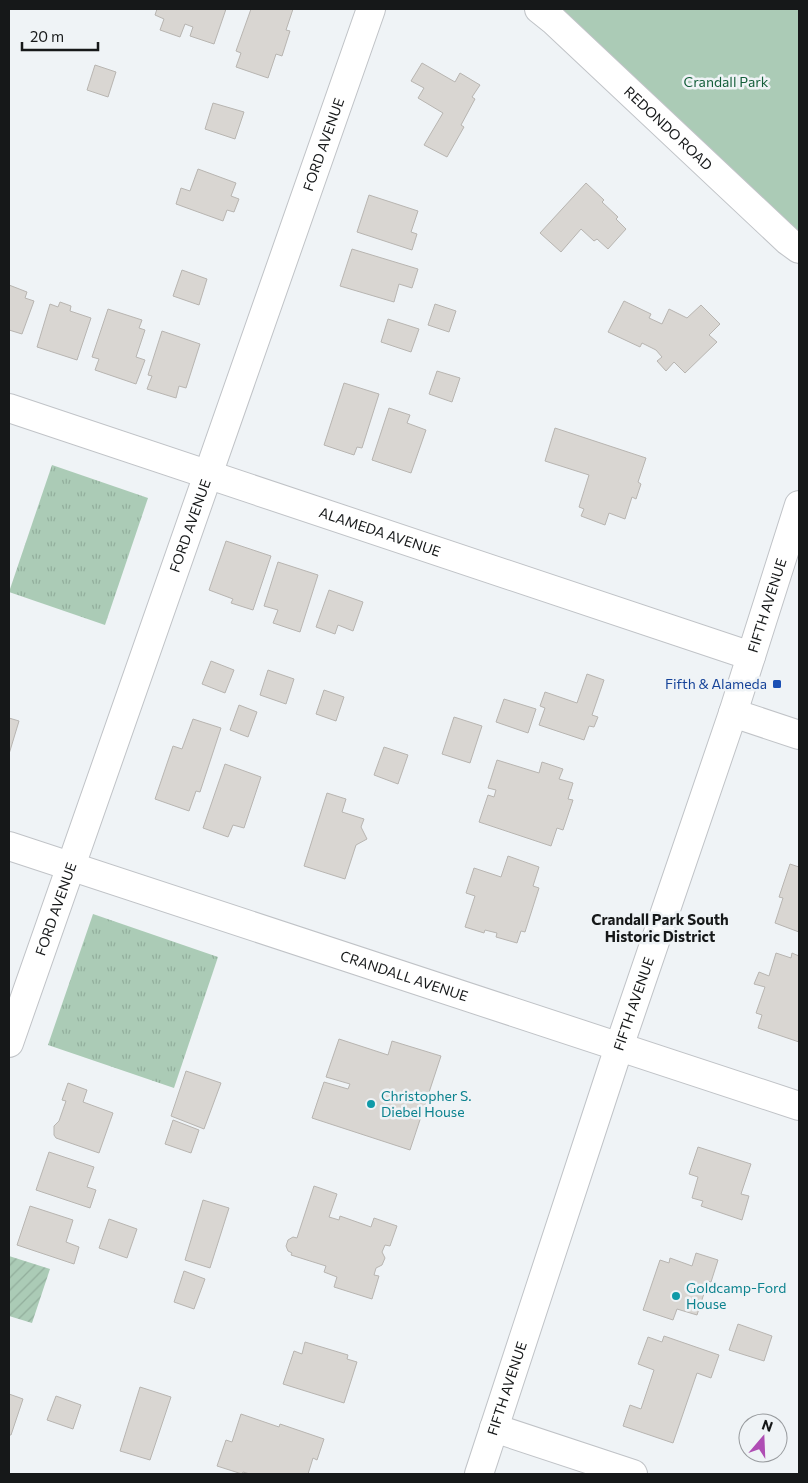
<svg xmlns="http://www.w3.org/2000/svg" width="808" height="1483" font-family="Commissioner,sans-serif">
<style>
.grass{fill:url(#grass-tufts)}
.park{fill:#abcbb6}
.garden{fill:url(#garden-furrows)}
.building{fill:#d9d6d2;stroke:#b8b5b1}
.lines{fill:none;stroke-linecap:round;stroke-linejoin:round}
.minor-casing{stroke:#c0c3c7;stroke-width:30}
.minor{stroke:#fff;stroke-width:28}
.transit-dot{fill:#1a4fb4;stroke:#eff3f6;stroke-width:2}
.culture-dot{fill:#0f9aa8;stroke:#eff3f6;stroke-width:2}
.labels{text-anchor:middle;stroke-width:5;stroke-linejoin:round;paint-order:stroke}
.park-label{font-size:14px;fill:#155f3b;stroke:#eff3f6}
.street-label{font-size:14px;fill:#161819;stroke:#eff3f6}
.transit-label{font-size:14px;fill:#164399;stroke:#eff3f6;text-anchor:end}
.culture-label{font-size:14px;fill:#0d838f;stroke:#eff3f6;text-anchor:start}
.neighbourhood-label{font-size:15px;font-weight:bold;fill:#161819;stroke:#eff3f6}
</style>
<defs>
<pattern id="grass-tufts" width="24" height="20" patternUnits="userSpaceOnUse" patternTransform="scale(1.25)"><rect width="24" height="20" fill="#abcbb6"/><path d="M3 7l-1-3M5 7V3M7 7l1-3M15 17l-1-3M17 17v-4M19 17l1-3" fill="none" stroke="#92ae9c"/></pattern>
<pattern id="garden-furrows" width="10" height="10" patternUnits="userSpaceOnUse" patternTransform="scale(1.25)"><rect width="10" height="10" fill="#abcbb6"/><path d="M-1 1l2-2M0 10L10 0M9 11l2-2" fill="none" stroke="#92ae9c"/></pattern>
</defs>
<rect width="100%" height="100%" fill="#eff3f6"/>
<g class="grass">
<polygon points="52,465 148,498 105,625 9,592"/>
<polygon points="93,914 218,957 174,1088 48,1045"/>
</g>
<polygon class="park" points="539,9 799,9 799,249"/>
<polygon class="garden" points="9,1256 50,1269 32,1323 9,1316"/>
<g class="building">
<polygon points="157,9 226,9 214,44 190,36 193,27 185,24 180,37 160,30 164,19 155,15"/>
<polygon points="251,9 293,9 286,30 290,31 282,56 276,54 268,78 236,67 241,53 236,51"/>
<polygon points="422,63 455,82 460,73 480,85 472,97 475,99 461,125 464,127 447,157 424,145 443,113 418,98 424,88 411,81"/>
<polygon points="95,65 116,72 108,97 87,90"/>
<polygon points="213,103 244,112 235,139 205,129"/>
<polygon points="198,169 236,183 231,196 239,199 234,212 227,210 223,221 176,204 181,188 190,191"/>
<polygon points="586,183 604,200 602,202 618,217 616,219 626,229 608,249 597,239 594,241 581,229 561,252 540,233"/>
<polygon points="369,195 418,211 411,232 417,234 412,250 357,232"/>
<polygon points="352,249 418,269 412,288 399,284 394,302 340,286"/>
<polygon points="182,270 207,279 199,305 173,296"/>
<polygon points="9,285 27,292 25,298 34,301 22,334 9,330"/>
<polygon points="624,301 651,314 649,318 662,324 669,309 687,318 701,305 720,324 709,335 717,342 685,373 674,362 666,371 657,361 662,357 656,350 642,343 640,347 608,332"/>
<polygon points="60,302 71,306 70,311 91,318 77,360 37,347 50,304 58,307"/>
<polygon points="435,304 456,311 449,332 428,325"/>
<polygon points="108,309 142,320 139,328 145,330 136,357 145,360 136,384 95,370 99,359 92,357"/>
<polygon points="388,319 419,329 411,352 381,342"/>
<polygon points="162,331 200,344 186,388 179,386 176,398 147,389 152,376 148,375"/>
<polygon points="437,371 460,378 452,402 429,394"/>
<polygon points="344,383 379,394 362,448 357,447 354,455 324,445"/>
<polygon points="389,408 410,415 407,423 426,430 411,473 372,460"/>
<polygon points="555,428 646,458 638,482 641,484 636,499 632,497 625,519 609,513 605,525 581,516 584,509 579,507 589,475 545,461"/>
<polygon points="226,541 271,556 253,610 231,603 233,599 209,590"/>
<polygon points="278,562 318,575 300,632 273,623 278,610 264,606"/>
<polygon points="329,590 363,602 353,631 338,625 335,634 316,627"/>
<polygon points="211,661 234,670 225,693 202,684"/>
<polygon points="268,670 294,679 286,704 260,695"/>
<polygon points="587,674 604,680 592,715 598,717 594,727 589,726 584,740 539,725 545,708 540,706 545,692 577,703"/>
<polygon points="324,690 344,697 336,721 316,714"/>
<polygon points="504,699 536,709 528,733 496,722"/>
<polygon points="239,705 257,712 248,737 230,730"/>
<polygon points="454,717 482,726 470,763 442,754"/>
<polygon points="9,718 19,721 9,754"/>
<polygon points="193,719 221,728 200,792 196,791 189,811 155,799 173,746 182,749"/>
<polygon points="384,747 408,755 398,784 374,775"/>
<polygon points="497,760 539,773 542,762 563,769 559,779 573,783 568,799 573,800 563,830 557,828 551,846 479,822 488,795 494,797 496,790 488,788"/>
<polygon points="225,764 261,777 244,828 233,825 228,837 203,828"/>
<polygon points="327,793 346,799 342,812 364,819 361,827 367,839 356,845 345,879 304,866"/>
<polygon points="508,856 539,867 533,886 539,888 525,932 521,931 517,943 496,937 497,933 485,930 484,933 465,927 475,896 466,893 474,868 501,877"/>
<polygon points="790,864 799,867 799,932 775,923 783,898 779,897"/>
<polygon points="776,953 791,958 792,953 799,956 799,1042 758,1028 762,1015 756,1013 765,987 754,984 759,972 769,976"/>
<polygon points="339,1039 388,1055 392,1041 441,1056 410,1150 312,1118 324,1082 348,1089 350,1084 326,1077"/>
<polygon points="186,1071 221,1083 204,1129 171,1116"/>
<polygon points="68,1083 87,1090 83,1102 113,1113 99,1153 56,1138 54,1135 54,1126 59,1121 66,1101 62,1100"/>
<polygon points="173,1120 199,1130 191,1153 165,1144"/>
<polygon points="698,1147 751,1164 741,1194 749,1196 742,1220 701,1206 703,1201 692,1198 698,1177 689,1174"/>
<polygon points="49,1152 94,1167 87,1187 96,1190 90,1208 36,1190"/>
<polygon points="314,1186 337,1194 329,1217 339,1220 340,1216 371,1227 374,1218 397,1226 390,1246 385,1245 382,1252 385,1258 382,1265 376,1268 374,1275 379,1276 372,1299 334,1287 337,1277 324,1272 326,1266 291,1255 292,1253 288,1251 286,1246 288,1240 293,1237 297,1238"/>
<polygon points="203,1200 229,1208 210,1268 185,1260"/>
<polygon points="30,1206 73,1220 66,1242 79,1247 74,1264 17,1245"/>
<polygon points="109,1219 137,1229 127,1258 99,1248"/>
<polygon points="696,1253 718,1260 711,1282 708,1281 697,1315 677,1309 673,1320 643,1310 660,1260 669,1263 670,1258 692,1266"/>
<polygon points="184,1271 205,1279 194,1309 174,1302"/>
<polygon points="738,1324 772,1336 764,1361 729,1350"/>
<polygon points="664,1336 719,1355 711,1378 697,1373 673,1443 623,1426 630,1405 641,1409 654,1370 638,1364 648,1337 662,1342"/>
<polygon points="305,1342 348,1355 347,1359 357,1362 344,1403 283,1384 294,1351 302,1354"/>
<polygon points="140,1387 171,1397 150,1460 120,1451"/>
<polygon points="9,1394 23,1399 11,1435 9,1435"/>
<polygon points="56,1396 81,1405 73,1429 47,1420"/>
<polygon points="241,1414 279,1427 280,1424 324,1439 317,1460 313,1458 308,1474 250,1474 243,1472 242,1474 217,1466 226,1440 232,1442"/>
</g>
<g class="lines">
<g class="minor-casing">
<g id="minor">
<path id="s1" d="M539 9 554 21 788 241 799 249"/>
<path id="s2" d="M9 408 751 656"/>
<polyline points="733,713 799,735"/>
<path id="s3" d="M9 846 799 1106"/>
<path id="s4" d="M9 1043 371 9"/>
<polyline points="494,1428 633,1474"/>
<path id="s5" d="M479 1474 619 1047 733 713 799 505"/>
</g>
</g>
<use href="#minor" class="minor"/>
</g>
<rect class="transit-dot" x="772" y="679" width="10" height="10" rx="2.5"/>
<g class="culture-dot">
<circle cx="371" cy="1104" r="5"/>
<circle cx="676" cy="1296" r="5"/>
</g>
<g class="labels">
<g class="park-label">
<text x="726" y="87">Crandall Park</text>
</g>
<g class="street-label">
<text dy="5" stroke="none"><textPath href="#s1" startOffset="176">REDONDO ROAD</textPath></text>
<text dy="5" stroke="none"><textPath href="#s4" startOffset="952">FORD AVENUE</textPath></text>
<text dy="5" stroke="none"><textPath href="#s4" startOffset="548">FORD AVENUE</textPath></text>
<text dy="5" stroke="none"><textPath href="#s2" startOffset="391">ALAMEDA AVENUE</textPath></text>
<text dy="5" stroke="none"><textPath href="#s5" startOffset="915">FIFTH AVENUE</textPath></text>
<text dy="5" stroke="none"><textPath href="#s4" startOffset="142">FORD AVENUE</textPath></text>
<text dy="5" stroke="none"><textPath href="#s3" startOffset="416">CRANDALL AVENUE</textPath></text>
<text dy="5" stroke="none"><textPath href="#s5" startOffset="495">FIFTH AVENUE</textPath></text>
<text dy="5" stroke="none"><textPath href="#s5" startOffset="90">FIFTH AVENUE</textPath></text>
</g>
<g class="transit-label">
<text x="767" y="689">Fifth &amp; Alameda</text>
</g>
<g class="culture-label">
<text x="381" y="1101">Christopher S.<tspan x="381" dy="16">Diebel House</tspan></text>
<text x="686" y="1293">Goldcamp-Ford<tspan x="686" dy="16">House</tspan></text>
</g>
<g class="neighbourhood-label">
<text x="660" y="925">Crandall Park South<tspan x="660" dy="17">Historic District</tspan></text>
</g>
</g>
<rect width="808" height="1483" fill="none" stroke="#161819" stroke-width="20"/>
<g transform="translate(763 1438) rotate(19)"><circle r="24" fill="#eff3f6" stroke="#989b9e"/>
<path d="M0-4L9 19L0 12L-9 19Z" fill="#af4db4"/>
<text y="-8" font-size="14" font-weight="bold" text-anchor="middle" fill="#161819">N</text>
</g>
<path d="M22 42v8h76v-8" fill="none" stroke="#161819" stroke-width="2.5"/>
<text x="30" y="42" font-size="15" fill="#161819" stroke="#eff3f6" stroke-width="4" paint-order="stroke">20 m</text>
</svg>
